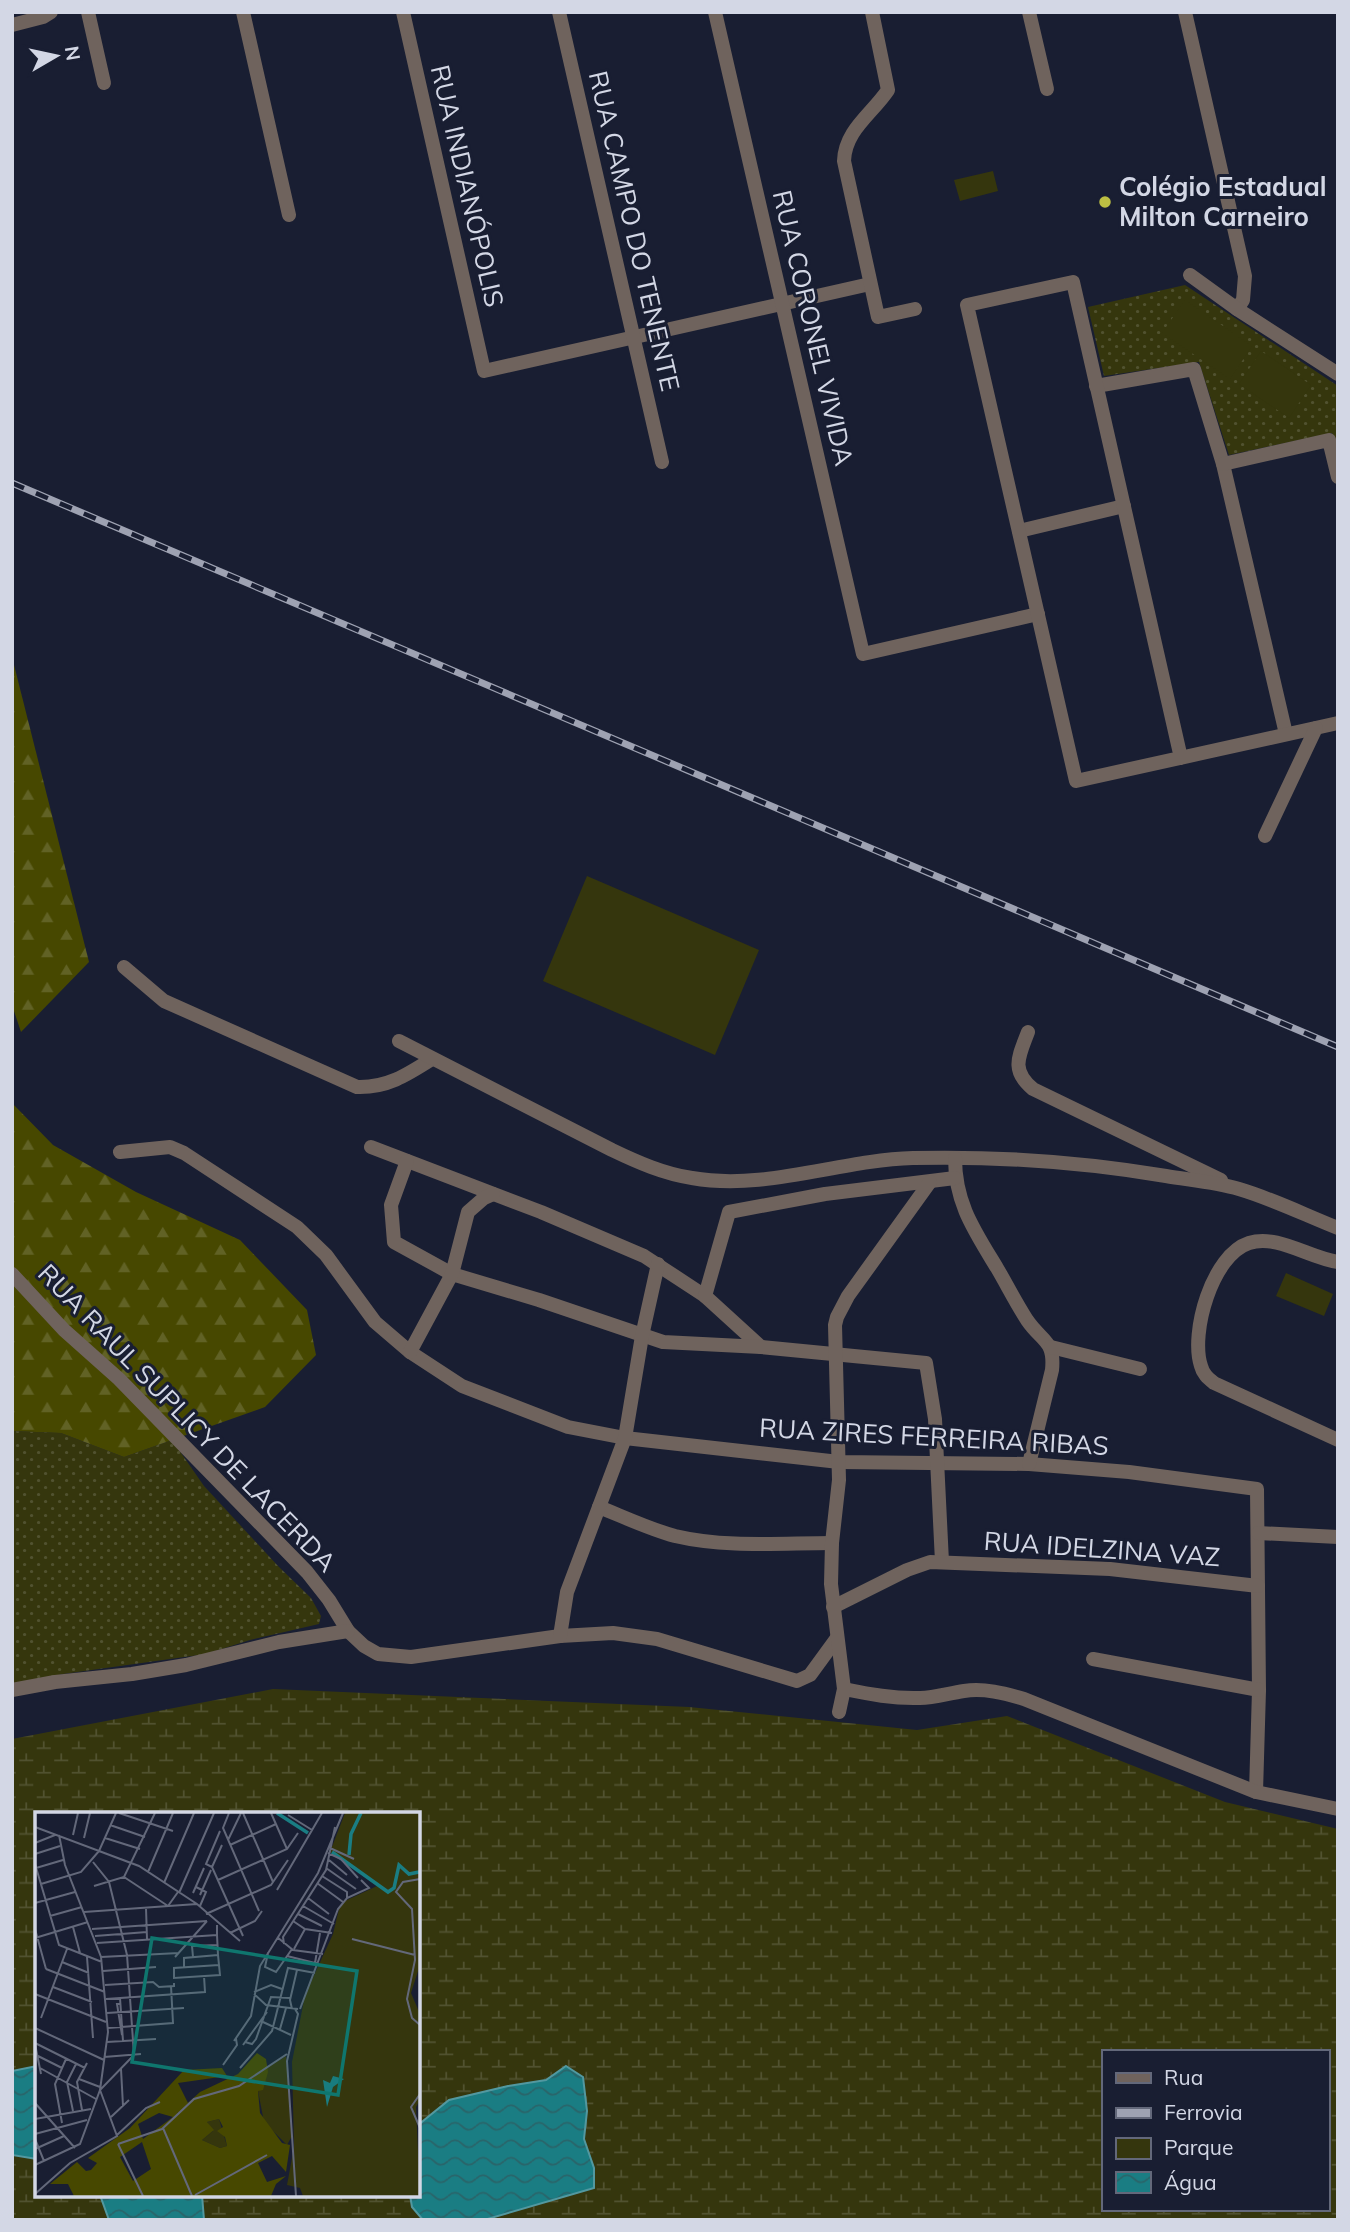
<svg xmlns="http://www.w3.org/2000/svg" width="1350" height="2232" font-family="Mulish,sans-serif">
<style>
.green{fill:url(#green-dots)}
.forest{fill:url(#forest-firs)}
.wetland{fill:url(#wetland-marsh);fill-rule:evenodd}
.pitch{fill:#35360d}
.water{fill:url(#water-waves);stroke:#5298a0;stroke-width:2}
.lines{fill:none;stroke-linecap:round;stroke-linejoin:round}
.street{stroke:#6f635d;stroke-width:14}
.rail-casing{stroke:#9ea2b2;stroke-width:7}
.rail{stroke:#191e32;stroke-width:4.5;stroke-dasharray:13;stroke-linecap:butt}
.poi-dot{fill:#bdbf43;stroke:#191e32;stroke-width:2.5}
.labels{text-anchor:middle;stroke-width:6;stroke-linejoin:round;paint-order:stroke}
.street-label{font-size:26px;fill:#d3d7e5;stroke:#191e32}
.poi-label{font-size:26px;font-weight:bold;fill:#d3d7e5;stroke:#191e32;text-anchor:start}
.inset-river{fill:none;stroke:#1a7d83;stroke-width:3.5}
.inset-road{fill:none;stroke:#63687a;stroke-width:2}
.view{fill:#0f766e;fill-opacity:0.15;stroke:#0f766e;stroke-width:3.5}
.inset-edge{fill:none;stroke:#d3d7e5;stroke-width:3.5}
</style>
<defs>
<pattern id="green-dots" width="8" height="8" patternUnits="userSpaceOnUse" patternTransform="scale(1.75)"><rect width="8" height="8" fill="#35360d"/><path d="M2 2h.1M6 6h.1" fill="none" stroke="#515230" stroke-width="1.8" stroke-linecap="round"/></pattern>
<pattern id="forest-firs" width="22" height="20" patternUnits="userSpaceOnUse" patternTransform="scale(1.75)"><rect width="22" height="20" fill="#474800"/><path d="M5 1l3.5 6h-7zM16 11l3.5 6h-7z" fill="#616225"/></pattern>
<pattern id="wetland-marsh" width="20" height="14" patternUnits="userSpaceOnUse" patternTransform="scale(1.75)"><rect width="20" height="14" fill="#35360d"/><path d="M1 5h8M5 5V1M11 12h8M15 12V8" fill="none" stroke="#515230"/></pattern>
<pattern id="water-waves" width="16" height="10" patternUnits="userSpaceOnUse" patternTransform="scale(1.75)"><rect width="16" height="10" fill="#1a7d83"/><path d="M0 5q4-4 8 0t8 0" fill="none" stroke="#29656a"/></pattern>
</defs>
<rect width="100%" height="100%" fill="#191e32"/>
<g class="green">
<polygon points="1185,285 1338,386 1338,454 1332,433 1229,455 1199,362 1104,376 1088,307"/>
<polygon points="12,1431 61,1433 124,1457 172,1440 204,1486 278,1566 311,1598 321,1616 319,1624 250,1640 206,1654 63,1674 12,1685"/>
</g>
<g class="forest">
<polygon points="12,657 89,962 21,1032 12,1005"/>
<polygon points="12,1103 53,1145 136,1192 240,1240 307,1310 316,1355 265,1407 124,1457 61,1433 12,1431"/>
</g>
<path class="wetland" d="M273 1689 689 1707 917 1730 1007 1716 1225 1802 1338 1829V2220H12V1739ZM37 1814H418V2195H37ZM1103 2052H1327V2209H1103Z"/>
<g class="pitch">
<polygon points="993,171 998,191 960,201 954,180"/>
<polygon points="1185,300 1252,346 1230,379 1162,333"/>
<polygon points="1261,351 1311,385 1289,418 1239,384"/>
<polygon points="587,876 759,950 715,1055 543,981"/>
<polygon points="1286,1273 1333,1294 1324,1316 1276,1296"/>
</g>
<g class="water">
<polygon points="37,2066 37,2159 12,2155 12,2071"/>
<polygon points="566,2066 583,2077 587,2111 584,2139 594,2168 594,2188 484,2220 423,2220 412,2207 410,2195 418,2195 418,2125 449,2100 508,2086 546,2080"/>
<polygon points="100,2195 202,2195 204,2220 109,2220"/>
</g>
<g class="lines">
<g class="street">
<polyline points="88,12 104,83"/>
<polyline points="243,12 289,215"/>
<polyline points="403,12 484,371 870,284"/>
<polyline points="559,12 662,462"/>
<polyline points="715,12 863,654 1038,614"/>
<path d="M872 12 888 90C872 114 845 130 844 161L878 317 915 309"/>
<polyline points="1029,12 1047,89"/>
<polyline points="1185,12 1245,276 1243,300 1237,309"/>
<polyline points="12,25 43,17 51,12"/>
<polyline points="1190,275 1237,309 1338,374"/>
<polyline points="1096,386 1194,369 1223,464 1286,734"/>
<polyline points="1223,464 1329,440 1338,477"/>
<polyline points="1019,531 1124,506"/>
<path d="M1181 758 1073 282 967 305 1076 781C1163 762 1251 742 1338 723"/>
<polyline points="1265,836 1316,728"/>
<path d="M124 967 164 1001 357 1087C387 1088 407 1075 432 1059"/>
<path d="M1028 1032C1019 1056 1010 1070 1033 1089L1221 1180"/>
<path d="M399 1041 612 1150C637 1162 664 1174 692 1178 766 1191 839 1160 913 1158 998 1156 1082 1162 1166 1176 1190 1180 1216 1182 1239 1189 1273 1199 1305 1215 1338 1228"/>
<polyline points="371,1147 541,1212 644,1256 705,1296 761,1347"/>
<polyline points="120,1152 170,1147 184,1153 297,1227 326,1255 375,1322 410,1352 462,1386 568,1427 625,1438 839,1462 1029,1464 1129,1472 1257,1489 1259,1690 1256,1792"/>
<path d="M955 1158C955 1203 974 1230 997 1268 1007 1285 1016 1303 1027 1320 1042 1342 1055 1340 1052 1370L1029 1464"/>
<polyline points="407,1161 391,1205 394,1242 452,1274 539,1300 663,1342 761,1347 926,1363 935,1419 942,1562"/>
<path d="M1338 1262C1309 1258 1278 1234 1249 1243 1212 1255 1190 1333 1201 1366 1203 1374 1208 1378 1214 1383L1338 1440"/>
<polyline points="12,1274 64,1330 119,1379 307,1572 329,1600 348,1631 364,1646 378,1654 411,1657 560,1636 613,1633 657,1639 797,1681 810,1675 837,1638"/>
<polyline points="705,1296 729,1212 825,1194 955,1178"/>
<polyline points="1051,1347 1140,1369"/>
<polyline points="410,1352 452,1274 468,1212 484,1198 493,1194"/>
<path d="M599 1507C624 1517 649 1529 675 1536 726 1548 780 1543 832 1543"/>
<polyline points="1258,1533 1338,1537"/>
<polyline points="833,1607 907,1570 930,1562 1110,1569 1258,1586"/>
<polyline points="560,1636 567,1592 625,1438 642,1336 658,1264"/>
<polyline points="1093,1659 1259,1690"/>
<path d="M844 1689C869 1694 894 1699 920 1698 935 1698 949 1693 964 1691 984 1688 1004 1693 1024 1699L1256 1792 1338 1809"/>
<polyline points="12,1690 55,1682 132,1674 186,1665 279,1642 348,1631"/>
<polyline points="839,1712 844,1689 831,1584 832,1543 839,1480 835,1325 837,1317 848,1296 930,1182"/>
</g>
<g class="rail-casing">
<polyline id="rail" points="12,483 1338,1047"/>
</g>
<use href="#rail" class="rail"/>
</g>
<circle class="poi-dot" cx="1105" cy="202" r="7"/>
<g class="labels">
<g class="street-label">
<text transform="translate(467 186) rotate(77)" y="9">RUA INDIANÓPOLIS</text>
<text transform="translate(634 231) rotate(77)" y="9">RUA CAMPO DO TENENTE</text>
<text transform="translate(813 328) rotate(77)" y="9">RUA CORONEL VIVIDA</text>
<text transform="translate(187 1418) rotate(46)" y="9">RUA RAUL SUPLICY DE LACERDA</text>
<text transform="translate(934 1437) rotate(3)" y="9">RUA ZIRES FERREIRA RIBAS</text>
<text transform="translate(1102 1549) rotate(4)" y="9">RUA IDELZINA VAZ</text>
</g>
<g class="poi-label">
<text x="1119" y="196">Colégio Estadual<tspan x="1119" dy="30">Milton Carneiro</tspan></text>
</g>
</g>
<g transform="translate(35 1812)">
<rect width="385" height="385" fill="#191e32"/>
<path d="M251 244 257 324 252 333 229 310 223 279 232 256ZM184 307 192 334 185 336 167 328 178 319 172 310Z" fill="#35360d"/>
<path d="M222 241 231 247 233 260 228 278 223 279 225 301 247 331 255 333 251 360 237 344 223 351 232 370 251 364 241 372 236 384H39L33 372H15L42 350 51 359 56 358 62 351 53 346 95 316 149 258 187 256 192 264 143 271 153 291 142 301 165 280 203 262ZM124 301 138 305 108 327 103 312ZM184 307 188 315 182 319 190 325 192 334 185 336 167 328 179 318 172 310ZM107 330 116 357 98 369 85 345Z" fill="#474800" fill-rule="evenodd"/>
<path d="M310 1H385V153L376 181 385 202V288L381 295 385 384H268L265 376 252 373 259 335 257 250 270 183 298 122 304 97 310 89 342 74 295 40Z" fill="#35360d"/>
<path d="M298 264 309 267 298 275 292 295 288 268 295 271Z" fill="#1a7d83"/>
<path class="inset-river" d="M242 1 273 21M297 40 353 80 359 76 364 53 374 62 384 60M314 43 316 22 326 1"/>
<path class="inset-road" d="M84 1 138 19M194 1 188 16 224 99M208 1 238 70M236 1 252 37M253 3 277 18M75 13 110 25M0 15 64 39 81 1M185 19 171 52 177 55 208 124M38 23 43 1M49 26 55 1M70 26 105 37M193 28 206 1M0 31 20 23M195 33 241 12M295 36 319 47M293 41 306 47 323 66M0 42 25 34M294 48 312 63M58 50 74 70 92 143 99 243M0 52 24 133 67 150M177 55 187 33M1 56 28 48M291 56 321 77M113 60 138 1M287 64 312 80V86M89 65 133 94 143 80M385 67 368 70 361 80 377 97 380 148 372 187 377 206 385 213M183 68 252 37 263 21M129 71 159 1M282 71 308 90M6 72 46 60 64 39 104 54 162 92 205 129M59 74 89 65 120 1M161 75 171 80 165 94M242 78 287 1M144 81 179 1M158 81 169 56M165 83 176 58M273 86 294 102M0 91 40 80M268 94 299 112M111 96 112 127M49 100 162 92M171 102 236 73 253 48M263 102 287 114M15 104 47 95M258 109 270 117 297 121M182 113V123L183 143 185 163 139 166V156L184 153M38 115 45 141M0 117 11 157M57 117 172 109M195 121 220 109 227 99M60 124 112 120M242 125 258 138 288 142M0 126 53 110M317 127 380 143M62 131 182 123M249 132 248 125 291 58 300 15M259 137 270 117M233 141 230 155 241 160 257 137M252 144 284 152M52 145 58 226M66 145 144 141M140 145 172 109M158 145 157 134 183 133M27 150 54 161M280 151 285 121M149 155V146L183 143M11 157 70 180M68 159 121 155M70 173 118 170 124 175 139 174V171M18 175 57 190M219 180 236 173 247 177M0 182 71 210M219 182 231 193 263 197M85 186 88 229M71 187 170 180 169 164M85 192H82L87 223M257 197 255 188 262 158M260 197 263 202 252 249 261 384M265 197 303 97 312 86 334 76 326 68M72 201 149 196M6 206 32 137M228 210 256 223M0 216 69 248M73 216 138 211 136 174M245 217 251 196M199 229 216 204 225 154 283 61 308 1M72 230 121 227M210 230 217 232 221 227 236 185 255 186M0 231 50 256M0 232 6 262M208 233 232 200M3 244 27 256M69 245 106 242M188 253 202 233 201 227M5 256 61 287M205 256 237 219 253 156 280 161M86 257 88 294M44 267 65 275M385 282 376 295 385 316M0 291 40 336M47 298 42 270 52 251M38 299 32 270 41 252M76 305 94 288M0 307 56 297M27 311 20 272 31 247M128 316 157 384M0 322 52 308M82 323 111 296 125 290M0 327 9 349M83 332 127 317 159 287 204 274 252 242M83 332 108 384M0 337 29 324M0 353 45 332 65 278 99 243M0 382 35 351 82 324 65 278 73 220 66 145 30 53 24 23M160 383 232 343"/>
<path class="view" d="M117 126 322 159 303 283 97 250Z"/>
<rect width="385" height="385" class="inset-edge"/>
</g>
<rect width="1350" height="2232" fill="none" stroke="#d3d7e5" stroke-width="28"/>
<rect x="1102" y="2050" width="228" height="161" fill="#191e32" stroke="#63687a" stroke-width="2"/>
<rect x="1116" y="2073" width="35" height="10" fill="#6f635d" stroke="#63687a" stroke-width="2"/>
<text x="1164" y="2085" font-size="21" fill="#d3d7e5">Rua</text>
<rect x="1116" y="2108" width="35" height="10" fill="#9ea2b2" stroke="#63687a" stroke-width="2"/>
<text x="1164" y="2120" font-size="21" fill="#d3d7e5">Ferrovia</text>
<rect x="1116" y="2138" width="35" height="21" fill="#35360d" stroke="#63687a" stroke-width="2"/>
<text x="1164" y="2155" font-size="21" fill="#d3d7e5">Parque</text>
<rect x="1116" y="2172" width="35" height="21" fill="url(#water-waves)" stroke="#63687a" stroke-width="2"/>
<text x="1164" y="2190" font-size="21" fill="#d3d7e5">Água</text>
<g transform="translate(56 56) rotate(81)" stroke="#191e32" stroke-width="5" paint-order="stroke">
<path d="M0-5L12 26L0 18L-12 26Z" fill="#d3d7e5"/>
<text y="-10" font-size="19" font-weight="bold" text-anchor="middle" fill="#d3d7e5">N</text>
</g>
</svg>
